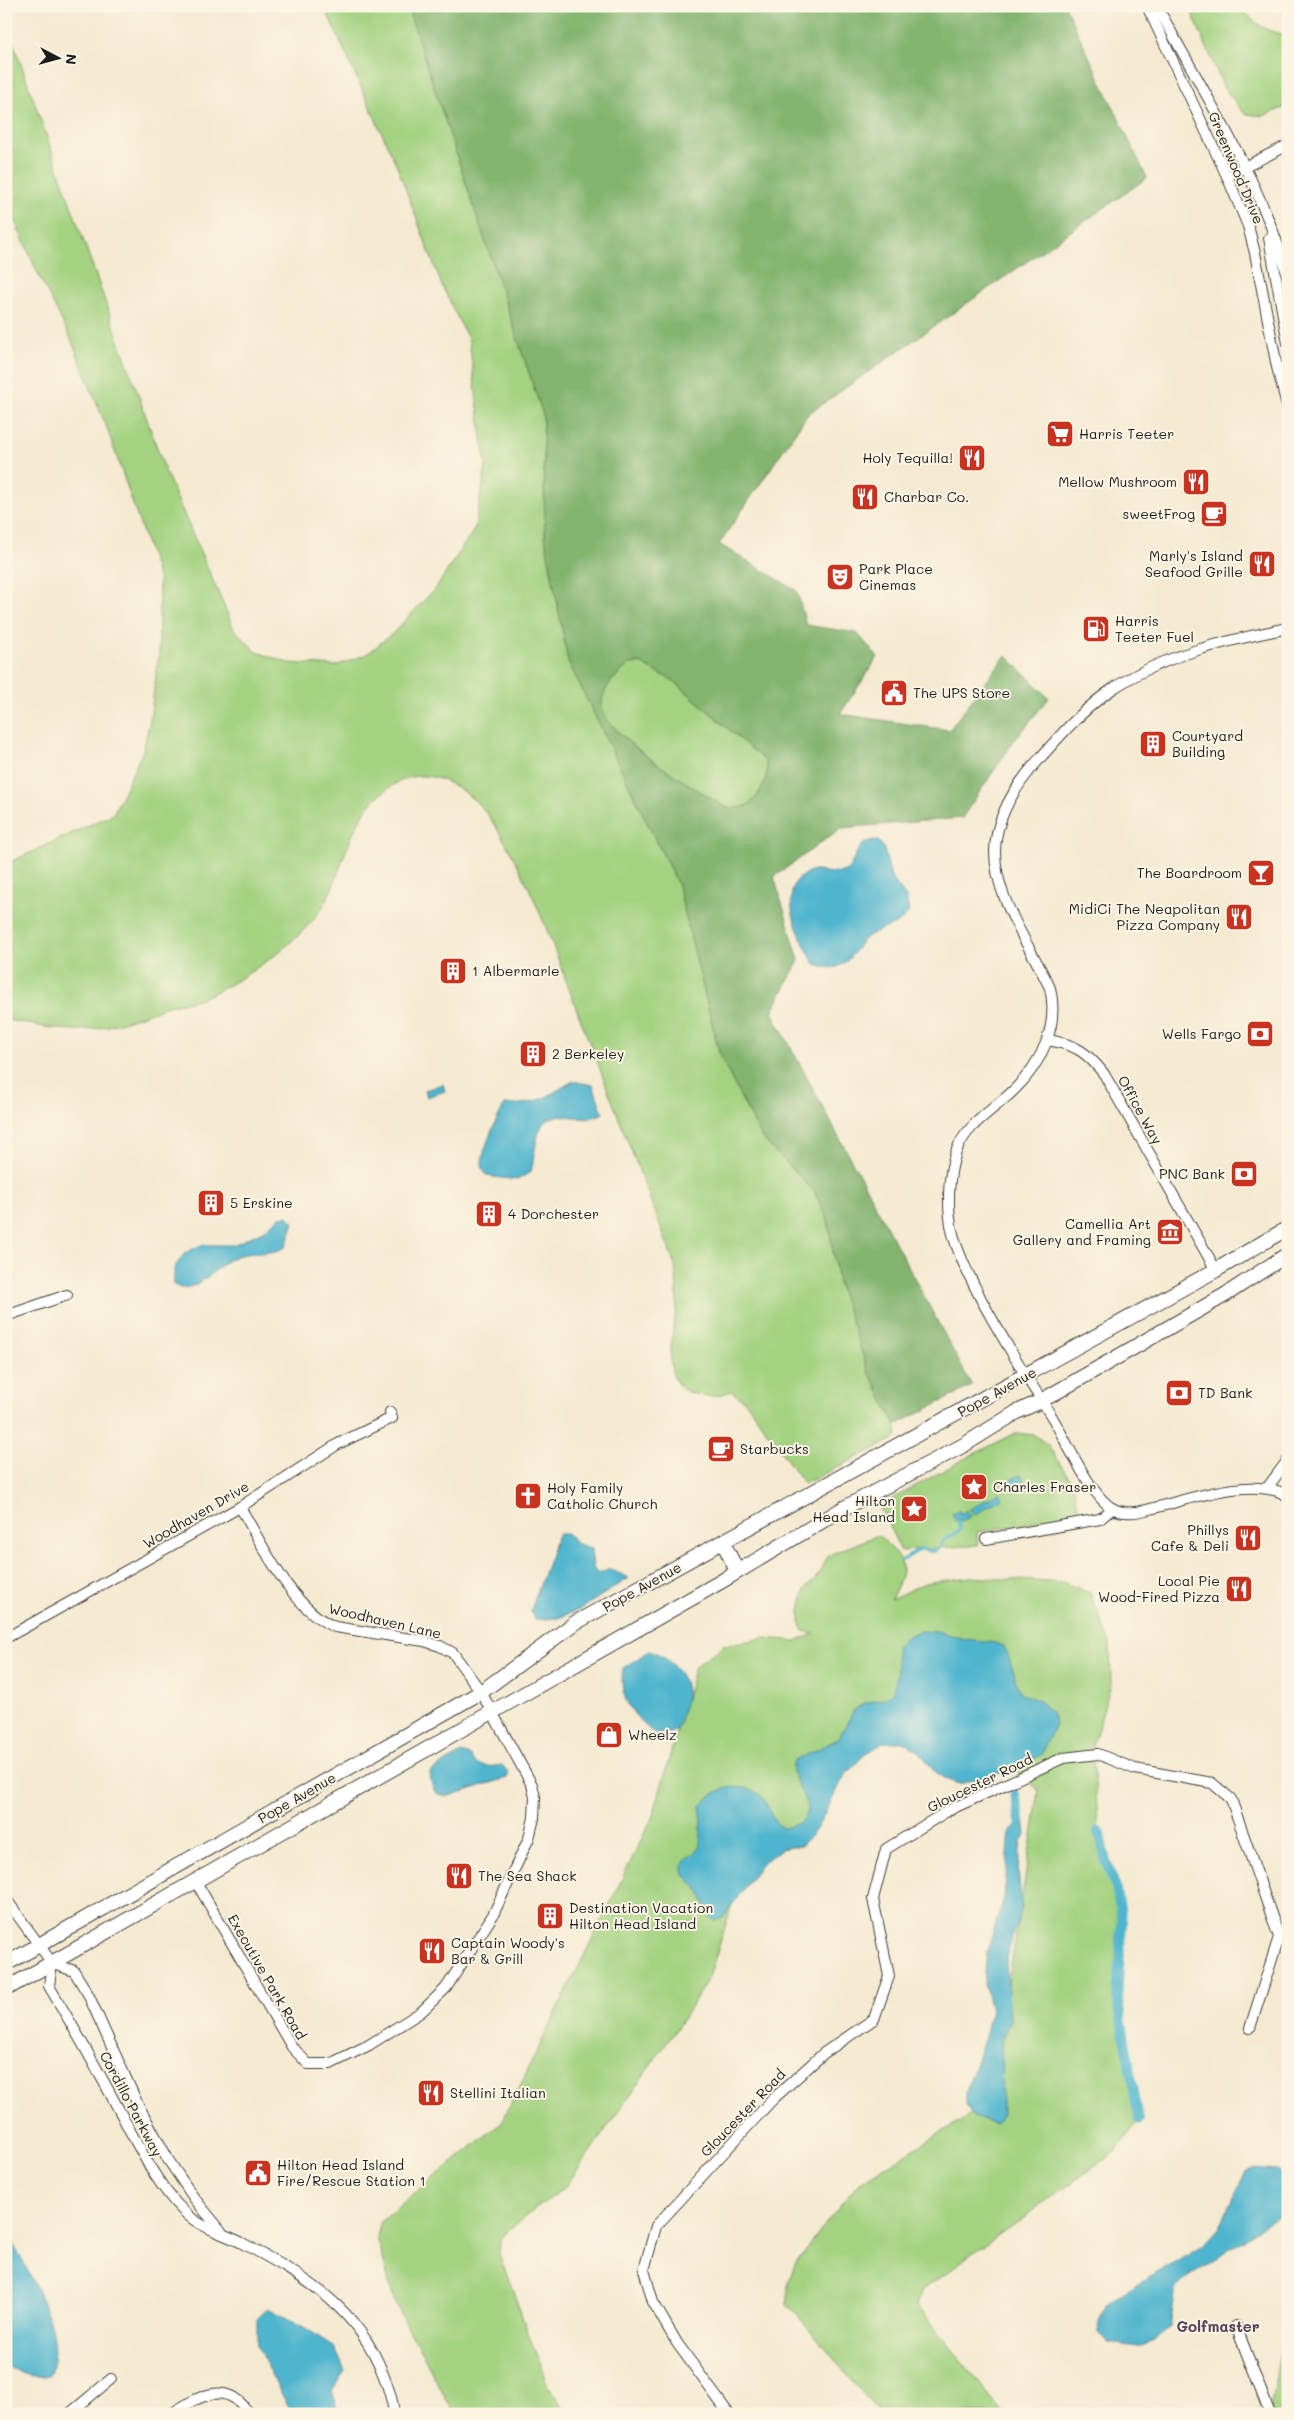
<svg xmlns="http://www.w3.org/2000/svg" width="1294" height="2420" font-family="Mali,sans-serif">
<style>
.green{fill:#a3d280;stroke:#60774e}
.forest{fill:#82b46e;stroke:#4f6845;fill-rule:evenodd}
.water{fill:#4fb5ce;stroke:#366875}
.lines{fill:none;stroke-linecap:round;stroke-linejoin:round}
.stream{stroke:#4fb5ce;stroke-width:3}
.canal{stroke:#4fb5ce;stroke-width:10}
.minor-casing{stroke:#3d3b37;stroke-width:12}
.major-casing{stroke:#3d3b37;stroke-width:16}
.minor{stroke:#fff;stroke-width:10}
.major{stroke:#fff;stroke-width:14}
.labels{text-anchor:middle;stroke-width:4;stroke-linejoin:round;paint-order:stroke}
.street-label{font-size:14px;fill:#1c1c1c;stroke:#fcf5e5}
.poi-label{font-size:14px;fill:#1c1c1c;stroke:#fcf5e5;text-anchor:start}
.neighbourhood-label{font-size:15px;font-weight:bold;fill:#58465a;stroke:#fcf5e5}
</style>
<rect width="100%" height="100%" fill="#fcf5e5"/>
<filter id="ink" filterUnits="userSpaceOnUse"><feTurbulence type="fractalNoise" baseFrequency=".02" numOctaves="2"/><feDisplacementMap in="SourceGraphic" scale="10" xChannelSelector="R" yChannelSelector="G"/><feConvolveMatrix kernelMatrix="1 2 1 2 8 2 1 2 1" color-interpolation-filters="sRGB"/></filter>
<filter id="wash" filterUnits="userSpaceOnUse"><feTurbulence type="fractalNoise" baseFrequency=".0096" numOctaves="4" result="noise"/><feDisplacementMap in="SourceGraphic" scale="20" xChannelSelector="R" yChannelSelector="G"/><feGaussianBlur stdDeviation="1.12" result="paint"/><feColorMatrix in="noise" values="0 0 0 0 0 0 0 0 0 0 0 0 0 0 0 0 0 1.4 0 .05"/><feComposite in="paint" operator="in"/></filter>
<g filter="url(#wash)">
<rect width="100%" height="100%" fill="#f5ead1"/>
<g class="green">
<path d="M324 6H407L543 415 545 537 568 661 678 885 720 1056 761 1137 814 1191 828 1220 838 1283 868 1370 896 1425 898 1437 804 1484 746 1402 731 1391C715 1397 711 1397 695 1394 655 1386 676 1327 677 1299 677 1288 676 1276 675 1265 643 1181 611 1097 578 1013 553 946 531 879 490 818 475 796 440 770 411 777 402 779 390 787 382 793 349 818 343 874 322 908 300 942 241 982 204 997 191 1002 175 1003 162 1008 134 1018 107 1030 77 1030 53 1030 30 1024 6 1020V864L113 814 143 751 150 720 159 652V580L107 428 71 339 40 278 6 201V22L166 473 234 629 257 652 289 663 336 666 367 654 393 633 436 588 475 528 486 467 469 341 442 286 397 166Z"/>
<path d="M1189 6H1239C1253 21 1266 34 1288 34V106L1263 116 1245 114 1224 88Z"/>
<path d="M640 663 674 681 765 761C771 774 761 795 749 804 743 809 733 808 725 807 699 790 600 735 602 703 602 687 618 674 630 664Z"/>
<polygon points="1016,1433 1034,1435 1048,1445 1073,1484 1079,1511 1083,1515 977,1532 978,1545 901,1551 879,1506 966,1458"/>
<path d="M878 1535C905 1561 909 1564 891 1599L925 1583 970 1577 1065 1583 1090 1593 1110 1644 1111 1684 1092 1748 1099 1831 1106 1862 1117 1891 1122 1922 1117 1996 1139 2120 1115 2152 923 2289 917 2305 1004 2414H880L788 2304V2283L795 2264 844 2200 862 2181 989 2103 1039 1791 1015 1769 876 1719 808 1831 751 1846 709 1977 683 2019 566 2186 509 2229 500 2241 499 2254 548 2386 567 2414H454L394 2301 377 2237 381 2221 502 2122 653 1816 695 1666 724 1645 765 1638 796 1641 814 1634 804 1631 800 1621V1609L805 1590 816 1578 829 1555Z"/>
<polygon points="1288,2347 1288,2414 1269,2414 1280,2352"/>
</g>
<path class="forest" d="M407 6H1065L1147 178 808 414 719 544 797 591 806 625 857 633 878 657 840 714 949 730 1006 655 1049 698 1014 741 962 818 841 828 774 877 799 960 772 1012 972 1386 896 1425 868 1370 838 1283 828 1220 814 1191 761 1137 720 1056 678 885 568 661 545 537 543 415ZM640 663 674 681 765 761C771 774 761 795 749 804 743 809 733 808 725 807 699 790 600 735 602 703 602 687 618 674 630 664Z"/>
<g class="water">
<path d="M874 840 880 842 884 849 891 877 906 897 909 911C899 929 879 926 864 939 855 948 850 963 837 967 829 969 821 966 814 963 803 943 783 907 795 883 798 878 805 874 810 871 820 870 834 875 842 872 858 868 850 844 874 840Z"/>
<path d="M573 1081 593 1085 603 1113C586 1125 560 1108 544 1123 536 1131 534 1160 531 1172L517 1180 487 1176C485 1173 482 1168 482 1165 481 1153 498 1114 505 1105 539 1104 544 1098 573 1081Z"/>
<polygon points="443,1084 445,1091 427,1097 425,1090"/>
<path d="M288 1216 294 1222 286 1247C269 1257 247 1249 230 1259 214 1269 194 1296 174 1285V1268L185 1253 201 1245H233L265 1230 280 1217Z"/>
<polygon points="1021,1475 1025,1482 1020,1485 1023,1490 1013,1492 1009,1480"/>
<polygon points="1000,1492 1003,1498 974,1515 970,1509"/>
<polygon points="959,1510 961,1514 967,1510 971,1516 961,1522 960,1519 956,1521 952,1514"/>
<polygon points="558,1534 568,1534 577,1544 591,1548 593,1568 598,1574 610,1569 629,1578 579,1610 558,1618 534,1620 531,1610"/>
<path d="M919 1631 940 1632 964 1639 991 1642 1004 1646C1012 1661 1013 1678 1021 1694L1038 1700 1053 1714 1055 1724 1041 1755 1015 1769 959 1784 945 1779 933 1770 920 1752 903 1742H885L864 1755 845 1775 817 1828 802 1845 781 1849 761 1864 723 1918 715 1921C704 1914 706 1901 699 1891 694 1883 684 1879 683 1869 682 1857 694 1857 698 1849 703 1841 700 1816 701 1806 705 1802 708 1798 712 1795 724 1785 749 1784 761 1796 771 1806 768 1819 783 1828 827 1819 798 1794 793 1773 792 1769 793 1764 794 1761L838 1739 854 1710 864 1703 886 1698 893 1691 897 1676 896 1648 904 1638Z"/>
<path d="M649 1651C660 1653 667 1659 675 1667 694 1690 684 1704 677 1730L667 1734H655C633 1716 618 1699 623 1668Z"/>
<path d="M461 1753 470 1756C478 1769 488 1767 502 1765L509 1773 507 1778 449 1796C433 1797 431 1786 430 1772Z"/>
<polygon points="1020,1821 1024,1821 1026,1833 1021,1841 1018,1869 1022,1908 1006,1958 1010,2021 1001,2040 1002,2115 996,2124 973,2117 966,2106 966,2091 986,2034 991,2009 984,1984 987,1951 1004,1898 1010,1831"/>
<polygon points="1254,2168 1278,2170 1287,2175 1286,2211 1185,2280 1176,2288 1170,2326 1155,2341 1138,2347 1109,2343 1099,2333 1098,2320 1107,2303 1204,2244 1220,2226 1246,2172"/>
<path d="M6 2231C26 2268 68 2333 49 2375 33 2379 20 2373 6 2366Z"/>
<polygon points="268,2308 304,2327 334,2347 345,2370 332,2392 341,2414 292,2414 257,2346 257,2319"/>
</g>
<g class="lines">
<polyline class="stream" points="901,1561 921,1549 934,1552 938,1550 944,1540 960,1531 958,1520"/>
<g class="canal">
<polyline points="1015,1794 1020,1821"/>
<polyline points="1099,1831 1106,1862 1117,1891 1122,1922 1117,1996 1139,2120"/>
</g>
</g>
</g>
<g filter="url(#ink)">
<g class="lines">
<g class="minor-casing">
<g id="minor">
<polyline points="1147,6 1227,176 1248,226 1255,253 1277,367 1288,409"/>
<path d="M1157 6C1204 94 1261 180 1288 277"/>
<polyline points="1227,176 1288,145"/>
<polyline points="1269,238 1288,343"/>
<path d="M1288 628C1228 640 1162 655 1111 690 1085 708 1063 732 1042 756 1019 781 995 816 995 852 995 899 1031 947 1050 988 1059 1026 1042 1063 1014 1090 994 1110 966 1124 956 1152 948 1175 947 1207 952 1230 958 1255 970 1277 981 1299 1003 1340 1027 1378 1052 1417 1066 1440 1090 1495 1112 1508 1125 1516 1142 1511 1154 1508 1190 1499 1255 1475 1288 1496"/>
<path d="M1048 1040C1076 1045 1086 1051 1104 1074L1216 1270"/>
<polyline points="6,1316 67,1295"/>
<polyline points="1267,1488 1288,1460"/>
<polyline points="986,1539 1100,1519 1112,1509"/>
<polyline points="6,1638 240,1507 338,1444 392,1418 390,1412"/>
<path d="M195 1880 292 2047 308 2064H330L369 2045 421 2012 446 1988 493 1915 529 1838 534 1818 535 1797 532 1785 481 1692 453 1653 440 1646 424 1641 335 1627C292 1610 263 1545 240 1507"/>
<polyline points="6,1899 52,1963 74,1971 88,1994 138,2105 169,2161 194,2198 221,2231"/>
<path d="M52 1963 49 1986C73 2026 96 2067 118 2108 137 2143 161 2196 194 2220 208 2230 227 2235 242 2243 302 2275 358 2307 383 2374 388 2387 393 2400 394 2414"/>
<polyline points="1236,2326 1270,2414"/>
<polyline points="69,2414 111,2379"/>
<path d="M171 2414C198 2397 227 2378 249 2414"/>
<polyline points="729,2414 677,2343 653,2302 644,2270 656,2226 773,2099 824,2053 874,2019 889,1976 873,1899 886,1849 949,1810 1063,1758 1098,1754 1135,1769 1212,1783 1231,1799 1279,1937 1250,2028"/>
</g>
</g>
<g class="major-casing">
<g id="major">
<polyline points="723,1542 737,1571"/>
<polyline points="6,1964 481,1692 575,1623 1216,1270 1288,1228"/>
<polyline points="6,1989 722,1581 844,1508 964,1445 1017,1412 1041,1401 1225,1295 1288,1254"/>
</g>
</g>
<use href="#minor" class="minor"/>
<use href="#major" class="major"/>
</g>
</g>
<defs>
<g id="supermarket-square" transform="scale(1.4375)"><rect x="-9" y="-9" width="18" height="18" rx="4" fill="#c8321e" stroke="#fcf5e5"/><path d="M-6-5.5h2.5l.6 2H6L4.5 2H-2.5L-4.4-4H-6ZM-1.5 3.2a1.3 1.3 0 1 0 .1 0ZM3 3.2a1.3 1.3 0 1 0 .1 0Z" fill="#fff"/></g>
<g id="restaurant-square" transform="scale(1.4375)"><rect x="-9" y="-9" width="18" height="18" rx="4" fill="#c8321e" stroke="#fcf5e5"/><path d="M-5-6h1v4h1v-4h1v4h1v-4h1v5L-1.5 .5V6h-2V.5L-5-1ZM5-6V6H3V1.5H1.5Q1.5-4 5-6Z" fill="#fff"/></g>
<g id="cafe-square" transform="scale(1.4375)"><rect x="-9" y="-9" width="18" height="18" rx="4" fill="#c8321e" stroke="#fcf5e5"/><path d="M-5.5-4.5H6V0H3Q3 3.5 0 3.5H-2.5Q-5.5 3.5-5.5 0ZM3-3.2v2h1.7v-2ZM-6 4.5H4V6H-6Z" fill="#fff"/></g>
<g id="theatre-square" transform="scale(1.4375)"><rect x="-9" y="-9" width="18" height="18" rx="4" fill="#c8321e" stroke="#fcf5e5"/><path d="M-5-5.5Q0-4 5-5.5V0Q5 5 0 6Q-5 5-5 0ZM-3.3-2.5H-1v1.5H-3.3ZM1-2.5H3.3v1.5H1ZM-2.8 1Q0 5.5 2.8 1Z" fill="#fff"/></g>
<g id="fuel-square" transform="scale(1.4375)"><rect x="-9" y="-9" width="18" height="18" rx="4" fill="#c8321e" stroke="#fcf5e5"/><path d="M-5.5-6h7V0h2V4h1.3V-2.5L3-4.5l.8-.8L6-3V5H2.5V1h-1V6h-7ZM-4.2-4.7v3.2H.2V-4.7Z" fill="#fff"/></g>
<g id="civic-square" transform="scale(1.4375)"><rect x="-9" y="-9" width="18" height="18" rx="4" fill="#c8321e" stroke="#fcf5e5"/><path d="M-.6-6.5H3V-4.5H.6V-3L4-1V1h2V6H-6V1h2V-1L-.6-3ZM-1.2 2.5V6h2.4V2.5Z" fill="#fff"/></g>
<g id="building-square" transform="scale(1.4375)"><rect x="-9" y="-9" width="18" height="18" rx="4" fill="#c8321e" stroke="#fcf5e5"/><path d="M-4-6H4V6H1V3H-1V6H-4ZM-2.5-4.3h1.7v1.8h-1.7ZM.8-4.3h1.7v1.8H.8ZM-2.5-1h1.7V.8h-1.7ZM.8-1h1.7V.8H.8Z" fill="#fff"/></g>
<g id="bar-square" transform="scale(1.4375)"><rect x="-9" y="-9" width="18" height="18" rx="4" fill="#c8321e" stroke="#fcf5e5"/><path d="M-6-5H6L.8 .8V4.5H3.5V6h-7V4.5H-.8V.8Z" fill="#fff"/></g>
<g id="bank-square" transform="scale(1.4375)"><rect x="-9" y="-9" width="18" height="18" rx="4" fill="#c8321e" stroke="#fcf5e5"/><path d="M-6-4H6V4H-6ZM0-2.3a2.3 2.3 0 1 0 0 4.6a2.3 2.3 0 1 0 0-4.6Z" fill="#fff"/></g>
<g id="museum-square" transform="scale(1.4375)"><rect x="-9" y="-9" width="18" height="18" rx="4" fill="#c8321e" stroke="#fcf5e5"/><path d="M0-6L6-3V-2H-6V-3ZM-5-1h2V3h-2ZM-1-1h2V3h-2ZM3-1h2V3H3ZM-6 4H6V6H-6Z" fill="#fff"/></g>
<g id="sight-square" transform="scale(1.4375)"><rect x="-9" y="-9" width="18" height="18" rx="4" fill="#c8321e" stroke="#fcf5e5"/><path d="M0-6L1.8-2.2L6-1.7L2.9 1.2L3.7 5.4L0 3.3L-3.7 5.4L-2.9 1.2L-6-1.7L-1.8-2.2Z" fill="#fff"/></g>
<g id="church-square" transform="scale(1.4375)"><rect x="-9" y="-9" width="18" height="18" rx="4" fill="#c8321e" stroke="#fcf5e5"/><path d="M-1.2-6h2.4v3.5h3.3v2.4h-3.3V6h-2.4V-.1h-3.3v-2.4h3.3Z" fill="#fff"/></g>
<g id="shop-square" transform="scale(1.4375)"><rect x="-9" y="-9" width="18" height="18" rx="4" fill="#c8321e" stroke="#fcf5e5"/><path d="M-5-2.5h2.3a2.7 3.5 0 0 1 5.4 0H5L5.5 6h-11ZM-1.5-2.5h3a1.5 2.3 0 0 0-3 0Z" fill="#fff"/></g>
</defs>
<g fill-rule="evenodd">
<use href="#supermarket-square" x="1060" y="434"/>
<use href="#restaurant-square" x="972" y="458"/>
<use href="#restaurant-square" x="1196" y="482"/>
<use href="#restaurant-square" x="865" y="497"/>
<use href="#cafe-square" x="1214" y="514"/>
<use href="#restaurant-square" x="1262" y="564"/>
<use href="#theatre-square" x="840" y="577"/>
<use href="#fuel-square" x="1096" y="629"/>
<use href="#civic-square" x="894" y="693"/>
<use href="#building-square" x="1153" y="744"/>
<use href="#bar-square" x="1261" y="873"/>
<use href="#restaurant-square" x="1239" y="917"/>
<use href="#building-square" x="453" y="971"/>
<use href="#bank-square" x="1260" y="1034"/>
<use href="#building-square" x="533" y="1054"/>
<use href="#bank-square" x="1244" y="1174"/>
<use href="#building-square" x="211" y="1203"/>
<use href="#building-square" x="489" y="1214"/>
<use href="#museum-square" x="1170" y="1232"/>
<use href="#bank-square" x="1179" y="1393"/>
<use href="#cafe-square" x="721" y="1449"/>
<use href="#sight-square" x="974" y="1487"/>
<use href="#church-square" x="528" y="1496"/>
<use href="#sight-square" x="914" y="1509"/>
<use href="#restaurant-square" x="1248" y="1538"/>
<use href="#restaurant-square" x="1239" y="1589"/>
<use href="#shop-square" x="609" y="1735"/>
<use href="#restaurant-square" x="459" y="1876"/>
<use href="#building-square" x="550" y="1916"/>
<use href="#restaurant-square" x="432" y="1951"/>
<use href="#restaurant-square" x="431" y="2093"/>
<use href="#civic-square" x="258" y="2173"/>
</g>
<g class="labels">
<g class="street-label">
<text transform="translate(1236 168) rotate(67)" y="5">Greenwood Drive</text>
<text transform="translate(1140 1110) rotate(61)" y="5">Office Way</text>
<text transform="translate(997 1392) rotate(-29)" y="5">Pope Avenue</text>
<text transform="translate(196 1515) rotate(-30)" y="5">Woodhaven Drive</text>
<text transform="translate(642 1587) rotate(-29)" y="5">Pope Avenue</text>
<text transform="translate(385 1621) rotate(13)" y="5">Woodhaven Lane</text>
<text transform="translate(980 1783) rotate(-26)" y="5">Gloucester Road</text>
<text transform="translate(297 1798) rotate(-30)" y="5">Pope Avenue</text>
<text transform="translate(267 1977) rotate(60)" y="5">Executive Park Road</text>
<text transform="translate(131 2104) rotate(62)" y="5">Cordillo Parkway</text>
<text transform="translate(743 2113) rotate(-46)" y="5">Gloucester Road</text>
</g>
<g class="poi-label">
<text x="1079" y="439">Harris Teeter</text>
<text x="953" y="463" text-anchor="end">Holy Tequilla!</text>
<text x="1177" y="487" text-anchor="end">Mellow Mushroom</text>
<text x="884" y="502">Charbar Co.</text>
<text x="1195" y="519" text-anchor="end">sweetFrog</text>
<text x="1243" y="561" text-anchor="end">Marly's Island<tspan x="1243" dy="16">Seafood Grille</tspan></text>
<text x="859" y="574">Park Place<tspan x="859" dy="16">Cinemas</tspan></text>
<text x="1115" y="626">Harris<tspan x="1115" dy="16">Teeter Fuel</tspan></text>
<text x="913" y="698">The UPS Store</text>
<text x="1172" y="741">Courtyard<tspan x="1172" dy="16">Building</tspan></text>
<text x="1242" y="878" text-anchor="end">The Boardroom</text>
<text x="1220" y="914" text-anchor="end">MidiCi The Neapolitan<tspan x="1220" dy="16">Pizza Company</tspan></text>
<text x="472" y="976">1 Albermarle</text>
<text x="1241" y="1039" text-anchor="end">Wells Fargo</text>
<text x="552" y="1059">2 Berkeley</text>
<text x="1225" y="1179" text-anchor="end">PNC Bank</text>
<text x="230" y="1208">5 Erskine</text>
<text x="508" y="1219">4 Dorchester</text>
<text x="1151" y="1229" text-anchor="end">Camellia Art<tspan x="1151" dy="16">Gallery and Framing</tspan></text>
<text x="1198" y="1398">TD Bank</text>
<text x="740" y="1454">Starbucks</text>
<text x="993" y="1492">Charles Fraser</text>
<text x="547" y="1493">Holy Family<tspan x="547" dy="16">Catholic Church</tspan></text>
<text x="895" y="1506" text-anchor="end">Hilton<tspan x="895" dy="16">Head Island</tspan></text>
<text x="1229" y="1535" text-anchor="end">Phillys<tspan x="1229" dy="16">Cafe &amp; Deli</tspan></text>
<text x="1220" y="1586" text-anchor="end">Local Pie<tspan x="1220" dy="16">Wood-Fired Pizza</tspan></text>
<text x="628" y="1740">Wheelz</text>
<text x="478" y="1881">The Sea Shack</text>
<text x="569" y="1913">Destination Vacation<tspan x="569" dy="16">Hilton Head Island</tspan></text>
<text x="451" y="1948">Captain Woody's<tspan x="451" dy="16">Bar &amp; Grill</tspan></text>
<text x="450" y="2098">Stellini Italian</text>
<text x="277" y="2170">Hilton Head Island<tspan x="277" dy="16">Fire/Rescue Station 1</tspan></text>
</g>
<g class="neighbourhood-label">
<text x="1218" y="2332">Golfmaster</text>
</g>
</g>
<rect width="1294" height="2420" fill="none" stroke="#fcf5e5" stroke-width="25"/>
<g transform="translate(58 58) rotate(96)" stroke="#fcf5e5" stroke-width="4" paint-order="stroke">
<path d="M0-4L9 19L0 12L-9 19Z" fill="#1c1c1c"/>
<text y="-8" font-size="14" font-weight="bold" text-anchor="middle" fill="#1c1c1c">N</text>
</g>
</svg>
